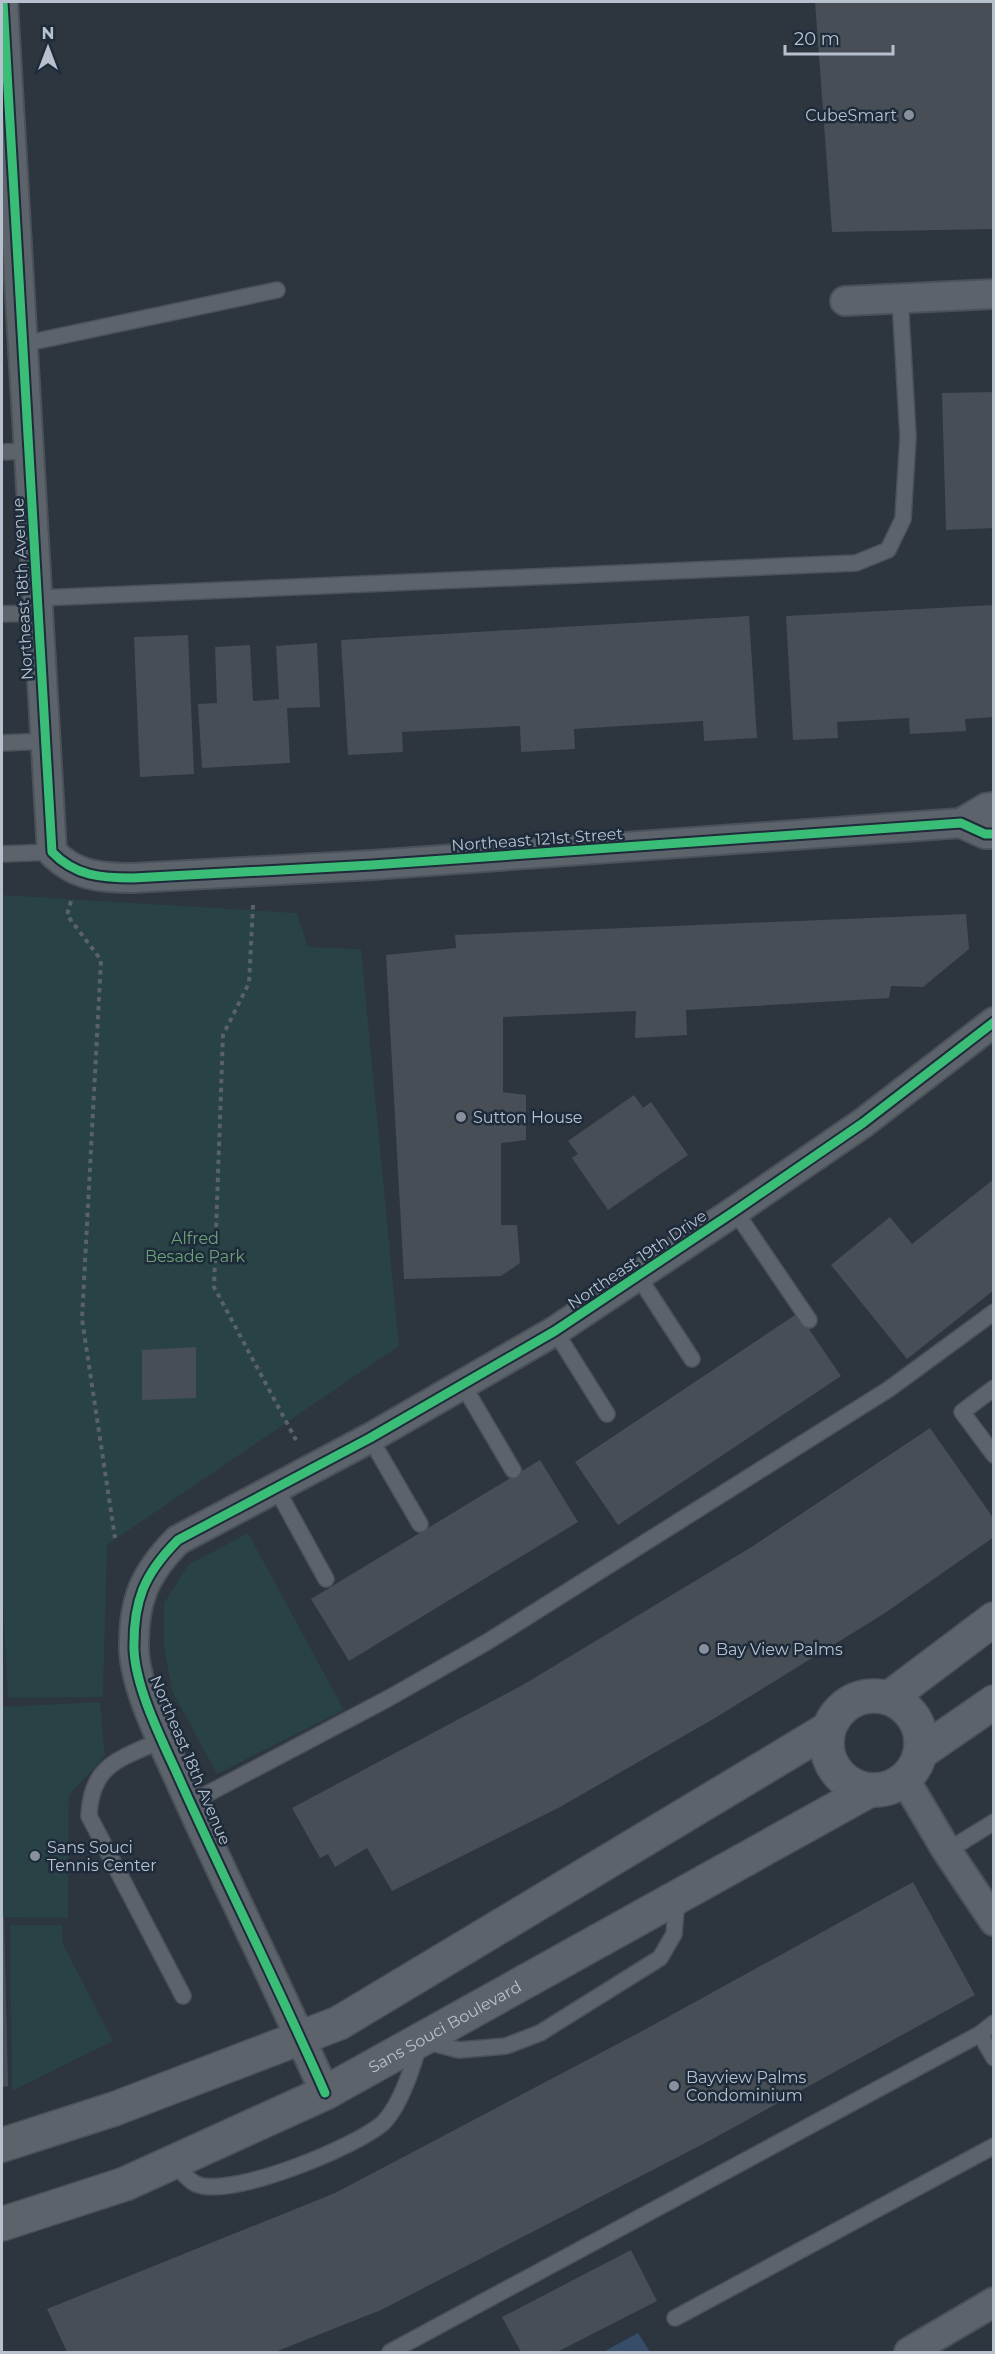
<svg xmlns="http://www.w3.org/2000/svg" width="995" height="2354" font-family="Montserrat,sans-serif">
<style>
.green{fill:#284245}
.water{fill:#364e6a}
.building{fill:#474e56}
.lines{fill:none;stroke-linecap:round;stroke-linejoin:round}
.service-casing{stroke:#4b5158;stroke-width:18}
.minor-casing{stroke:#4b5158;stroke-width:32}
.tertiary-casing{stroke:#4b5158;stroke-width:36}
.path{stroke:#5a6268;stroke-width:4;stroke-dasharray:4.5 4.5;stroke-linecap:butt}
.service{stroke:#5d636b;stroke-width:15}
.minor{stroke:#5d636b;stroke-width:28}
.tertiary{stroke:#5d636b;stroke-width:33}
.cycleway-casing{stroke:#1e2b3a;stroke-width:13}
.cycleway{stroke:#3abd76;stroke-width:9}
.poi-dot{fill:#87909c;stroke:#1e2b3a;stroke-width:2}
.labels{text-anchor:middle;stroke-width:5;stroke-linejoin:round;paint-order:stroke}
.poi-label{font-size:16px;fill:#b7c1ce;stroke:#1e2b3a;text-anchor:start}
.street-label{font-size:16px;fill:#b7c1ce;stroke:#1e2b3a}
.park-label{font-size:16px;fill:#6ca176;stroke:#1e2b3a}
</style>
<rect width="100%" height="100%" fill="#2d353e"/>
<g class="green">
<polygon points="2,895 297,913 308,947 361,949 399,1346 107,1545 103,1697 8,1698 2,1582"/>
<polygon points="248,1533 344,1710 217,1774 172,1691 164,1646 164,1603 188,1565"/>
<polygon points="100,1702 105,1756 69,1795 68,1918 4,1917 8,2086 2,2087 2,1707"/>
<polygon points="10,1925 62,1925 63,1944 113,2041 12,2091"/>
</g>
<polygon class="water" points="638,2333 650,2352 603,2352"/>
<g class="building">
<polygon points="815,2 994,2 994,229 832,232"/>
<polygon points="994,392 994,528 946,530 942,393"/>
<polygon points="994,605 994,717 965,719 966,731 910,734 909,718 837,722 838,738 793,740 786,616"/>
<polygon points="749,616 757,738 704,741 703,721 574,729 575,749 521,752 520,726 402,732 403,752 348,755 341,640"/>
<polygon points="188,635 194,774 140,777 134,637"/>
<polygon points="317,643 320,707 287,708 290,763 202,768 198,704 217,703 215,647 250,645 253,701 279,699 276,646"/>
<polygon points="966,914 969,949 923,987 891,986 889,998 686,1010 687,1035 635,1038 636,1011 503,1017 503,1092 526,1095 526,1140 501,1143 501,1225 517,1225 520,1263 501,1276 404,1279 386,955 456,948 455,935"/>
<polygon points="634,1095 643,1108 651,1102 688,1155 608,1210 572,1158 578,1154 568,1141"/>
<polygon points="994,1179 994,1290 907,1359 831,1265 890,1217 912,1244"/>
<polygon points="798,1313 841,1376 618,1525 575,1462"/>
<polygon points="196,1347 196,1398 142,1400 142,1350"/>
<polygon points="930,1428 994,1519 994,1537 885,1613 715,1718 560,1807 392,1891 367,1848 335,1867 328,1854 320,1858 292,1808 521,1686 753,1546"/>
<polygon points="540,1460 578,1522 349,1661 311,1599"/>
<polygon points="913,1882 975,1995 707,2142 381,2310 275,2352 67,2352 47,2309 335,2193 646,2029"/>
<polygon points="2,1917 4,1917 8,2086 2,2087"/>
<polygon points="631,2250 657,2301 557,2352 521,2352 502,2317"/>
</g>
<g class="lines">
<g class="service-casing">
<g id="service">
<polyline points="23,344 277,290"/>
<polyline points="2,452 29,451"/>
<polyline points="38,598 856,563 888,550 903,519 908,437 900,298"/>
<polyline points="2,614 39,613"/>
<polyline points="2,743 46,741"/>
<polyline points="2,854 52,852"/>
<polyline points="735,1211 809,1320"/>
<polyline points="638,1276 692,1359"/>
<polyline points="555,1331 607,1414"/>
<polyline points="463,1385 513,1470"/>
<polyline points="994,1388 962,1412 994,1455"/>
<polyline points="370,1438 420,1524"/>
<polyline points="276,1488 326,1579"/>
<path d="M162 1740C120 1759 91 1764 89 1816L183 1996"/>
<polyline points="190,1803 389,1698 487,1642 889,1389 994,1312"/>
<polyline points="947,1851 994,1822"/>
<polyline points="980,2034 994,2058"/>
<path d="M172 2162C179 2169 188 2180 196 2184 230 2199 356 2147 383 2123 401 2105 414 2064 420 2040L459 2050 506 2046 540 2033 660 1958 674 1934 677 1897"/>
<polyline points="675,2318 994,2146"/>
<polyline points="390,2352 980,2034 994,2023"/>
</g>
</g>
<g class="minor-casing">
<g id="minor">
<path d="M3 2 52 852C75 876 101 878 133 878L372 865 961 823 985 834H994"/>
<polyline points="845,301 994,294"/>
<polyline points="961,823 986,808 994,807"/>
<polyline points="905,1780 947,1851 994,1921"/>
<path d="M325 2093C280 1990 229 1889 183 1787 166 1748 136 1692 134 1650 133 1601 144 1574 178 1540L370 1438 555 1331 735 1211 863 1123 994 1022"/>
<polyline points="909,2352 994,2302"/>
</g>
</g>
<g class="tertiary-casing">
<g id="tertiary">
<circle cx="874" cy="1743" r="47"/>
<polyline points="889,1698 994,1619"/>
<polyline points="920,1753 994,1702"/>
<polyline points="2,2145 114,2109 339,2023 828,1729"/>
<path id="s1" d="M2 2224 125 2184 325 2093 868 1791"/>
</g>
</g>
<g class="path">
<polyline points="71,901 67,915 101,960 82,1319 115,1538"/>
<polyline points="253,905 249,983 223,1035 214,1287 296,1440"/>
</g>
<use href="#service" class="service"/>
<use href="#minor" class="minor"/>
<use href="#tertiary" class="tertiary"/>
<g class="cycleway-casing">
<g id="cycleway">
<path d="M3 2 52 852C75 876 101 878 133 878L372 865 961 823 985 834H994"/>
<path d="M325 2093C280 1990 229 1889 183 1787 166 1748 136 1692 134 1650 133 1601 144 1574 178 1540L370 1438 555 1331 735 1211 863 1123 994 1022"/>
</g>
</g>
<use href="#cycleway" class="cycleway"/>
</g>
<g class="poi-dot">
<circle cx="909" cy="115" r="6"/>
<circle cx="461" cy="1117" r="6"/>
<circle cx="704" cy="1649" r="6"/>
<circle cx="35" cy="1856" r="6"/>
<circle cx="674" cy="2086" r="6"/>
</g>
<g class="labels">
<g class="poi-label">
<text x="897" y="121" text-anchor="end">CubeSmart</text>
<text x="473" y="1123">Sutton House</text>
<text x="716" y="1655">Bay View Palms</text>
<text x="47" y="1853">Sans Souci<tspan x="47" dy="18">Tennis Center</tspan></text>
<text x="686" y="2083">Bayview Palms<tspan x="686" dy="18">Condominium</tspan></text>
</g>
<g class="street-label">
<text transform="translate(22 589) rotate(-93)" y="6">Northeast 18th Avenue</text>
<text transform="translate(537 839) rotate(-4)" y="6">Northeast 121st Street</text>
<text transform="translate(637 1259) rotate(-34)" y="6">Northeast 19th Drive</text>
<text transform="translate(191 1760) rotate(67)" y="6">Northeast 18th Avenue</text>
<text dy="6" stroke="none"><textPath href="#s1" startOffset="486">Sans Souci Boulevard</textPath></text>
</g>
<g class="park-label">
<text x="195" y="1244">Alfred<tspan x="195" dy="18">Besade Park</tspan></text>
</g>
</g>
<rect width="995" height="2354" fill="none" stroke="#b7c1ce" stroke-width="6"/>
<g transform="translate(48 48)" stroke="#1e2b3a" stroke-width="4.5" paint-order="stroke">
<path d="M0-4.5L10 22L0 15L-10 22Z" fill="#b7c1ce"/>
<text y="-9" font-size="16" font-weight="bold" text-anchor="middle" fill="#b7c1ce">N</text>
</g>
<path d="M785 45v9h108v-9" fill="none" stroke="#b7c1ce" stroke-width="3"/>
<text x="794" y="45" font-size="18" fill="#b7c1ce" stroke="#1e2b3a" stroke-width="4.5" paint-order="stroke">20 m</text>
</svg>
